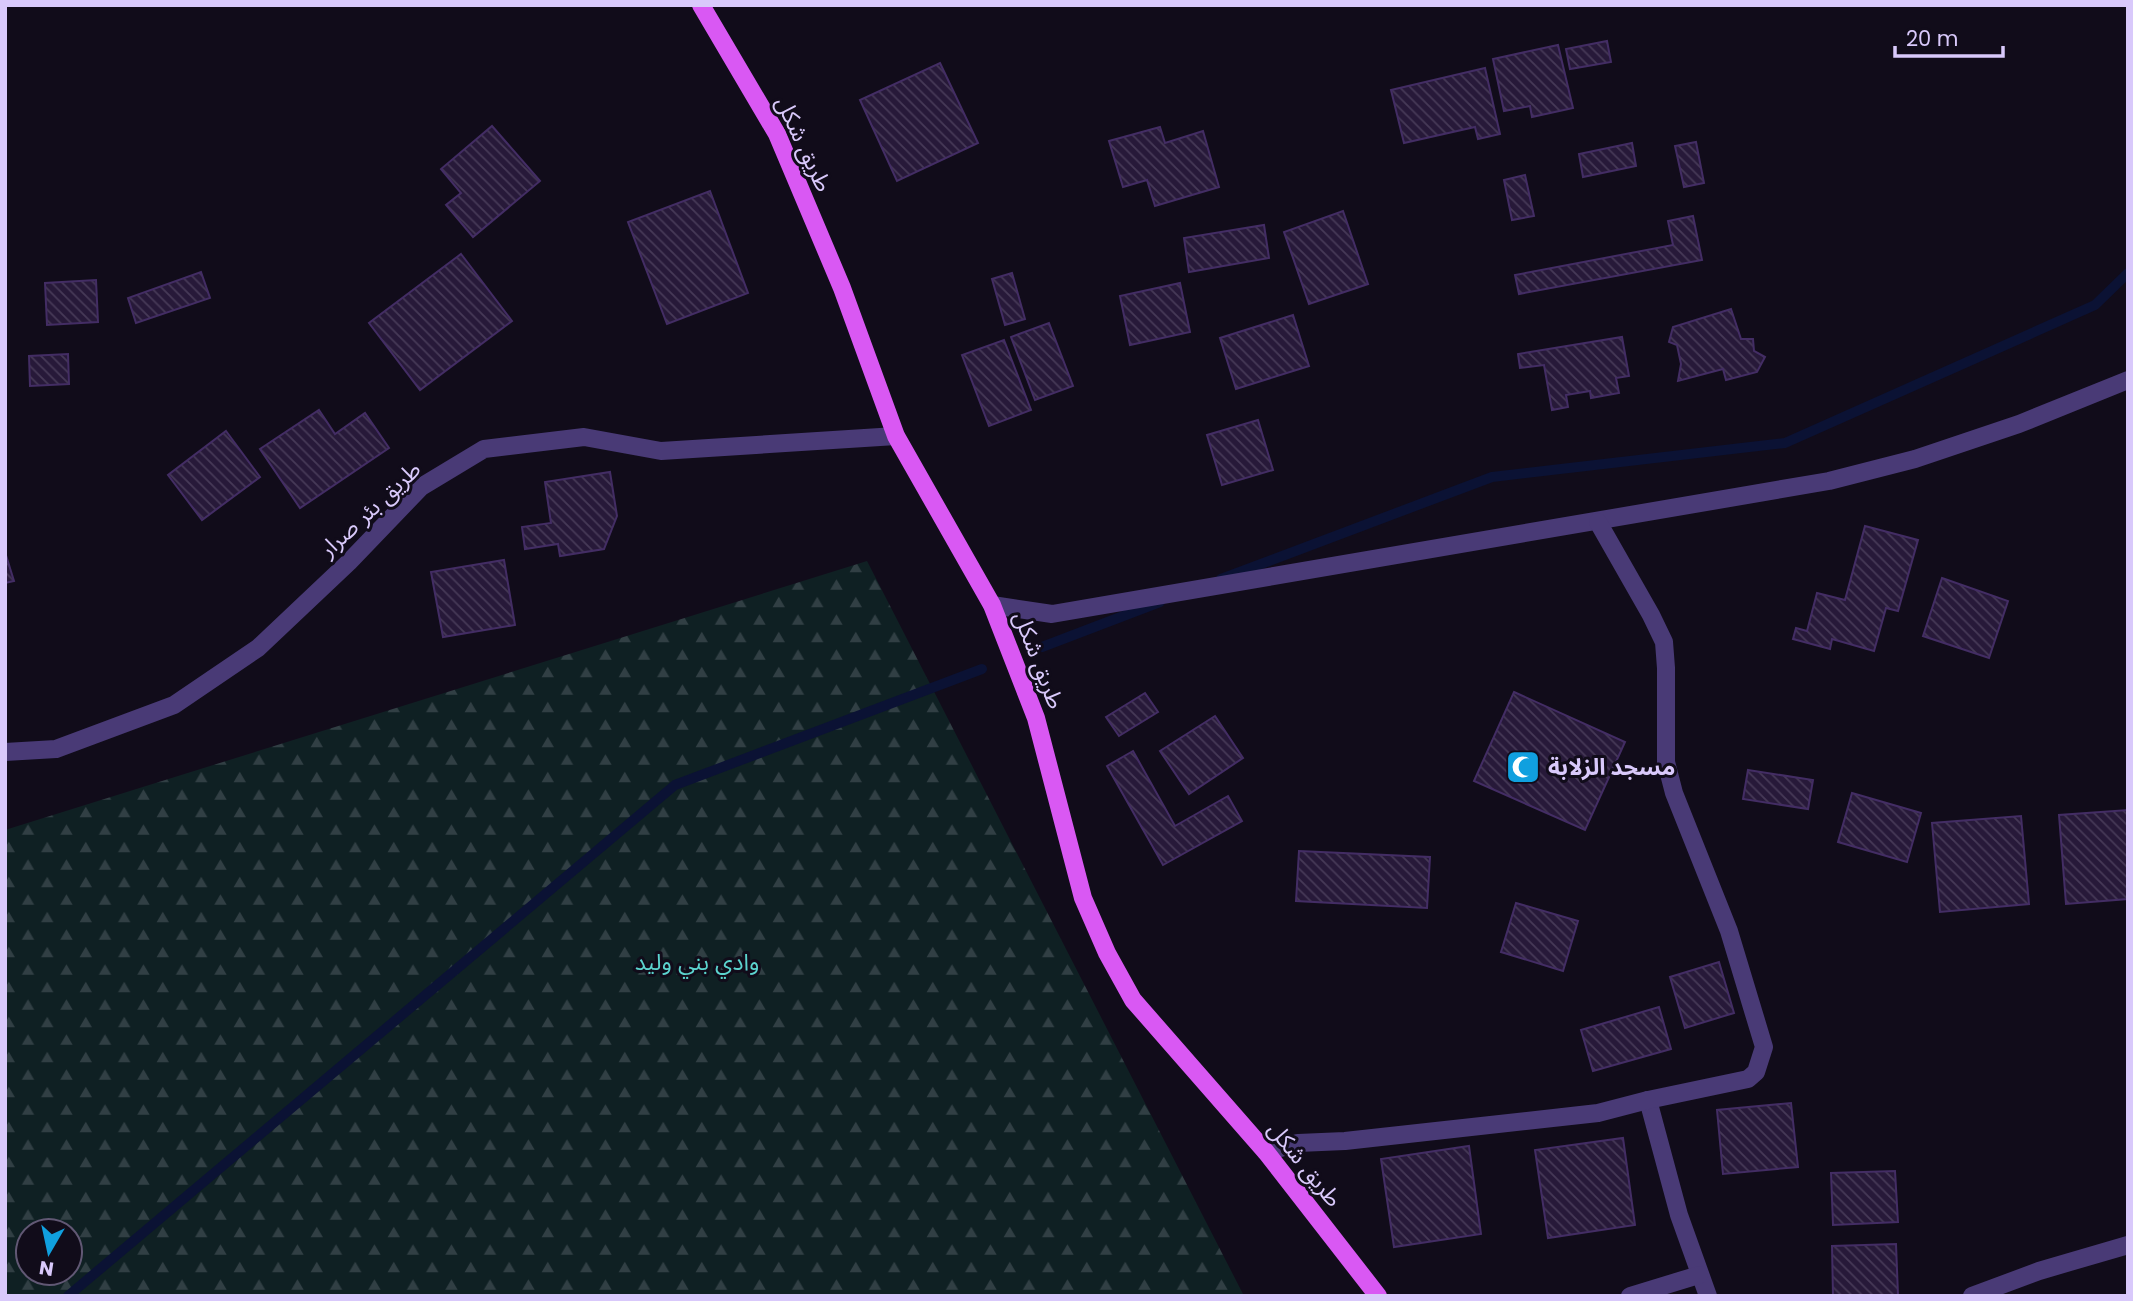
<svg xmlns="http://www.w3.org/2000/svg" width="2133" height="1301" font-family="Poppins,'Noto Sans Arabic',sans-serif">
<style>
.forest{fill:url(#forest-firs);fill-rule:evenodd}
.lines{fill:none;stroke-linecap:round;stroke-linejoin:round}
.stream{stroke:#0b1234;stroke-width:10}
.building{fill:url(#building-back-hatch);stroke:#432d64;stroke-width:2}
.minor{stroke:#493a76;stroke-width:18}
.major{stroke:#d958f3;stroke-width:18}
.labels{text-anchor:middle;stroke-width:6;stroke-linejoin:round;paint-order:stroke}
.street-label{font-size:23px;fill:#d9c9fb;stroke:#110c1a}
.poi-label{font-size:23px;font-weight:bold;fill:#d9c9fb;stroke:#110c1a;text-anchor:start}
.park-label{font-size:23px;fill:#5cd4cf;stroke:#110c1a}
</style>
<defs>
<pattern id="forest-firs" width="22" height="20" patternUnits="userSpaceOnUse" patternTransform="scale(1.75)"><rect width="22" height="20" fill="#0f2023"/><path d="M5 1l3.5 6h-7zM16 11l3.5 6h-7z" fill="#313f44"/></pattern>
<pattern id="building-back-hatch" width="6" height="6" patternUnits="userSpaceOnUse" patternTransform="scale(1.75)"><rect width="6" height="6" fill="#271939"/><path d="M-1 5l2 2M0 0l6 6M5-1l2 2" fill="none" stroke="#463957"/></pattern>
</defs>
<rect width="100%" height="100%" fill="#110c1a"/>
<path class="forest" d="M867 561 1244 1296H5V830ZM28 1231H70V1273H28Z"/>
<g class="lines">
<g class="stream">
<polyline points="1221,579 1492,477 1785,443 2095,305 2128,273"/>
<polyline points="1042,647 1160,602"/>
<polyline points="68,1296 675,785 982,669"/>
</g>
</g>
<g class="building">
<polygon points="1607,41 1611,62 1570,69 1566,49"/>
<polygon points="1558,45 1573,108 1532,117 1530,106 1504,111 1493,59"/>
<polygon points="940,63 978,143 897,181 860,100"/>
<polygon points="1485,68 1500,134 1478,139 1475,127 1404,143 1391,90"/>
<polygon points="492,126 540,181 473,237 446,205 461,193 441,169"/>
<polygon points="1160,127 1165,143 1203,131 1219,187 1155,206 1147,180 1123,187 1109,141"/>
<polygon points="1696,142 1704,183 1684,187 1675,146"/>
<polygon points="1632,143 1636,166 1583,177 1579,154"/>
<polygon points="1525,175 1534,216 1512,220 1504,180"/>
<polygon points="710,191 748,293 667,324 628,222"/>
<polygon points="1343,211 1368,284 1309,304 1284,232"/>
<polygon points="1693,216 1702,260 1519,294 1515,275 1673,245 1668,221"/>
<polygon points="1264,225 1269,258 1189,272 1184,238"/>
<polygon points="461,254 512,321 420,390 369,323"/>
<polygon points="201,272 210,298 136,323 128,298"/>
<polygon points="1012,273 1025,319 1005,325 992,279"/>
<polygon points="96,280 98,322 47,325 45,283"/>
<polygon points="1180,283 1190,332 1130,345 1120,296"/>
<polygon points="1731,309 1741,339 1753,339 1754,351 1765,357 1757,372 1726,380 1723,369 1678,381 1681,364 1677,345 1669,342 1673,327"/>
<polygon points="1293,315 1309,366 1236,389 1220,338"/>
<polygon points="1049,323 1073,386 1035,400 1011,337"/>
<polygon points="1622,337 1629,376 1616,378 1619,393 1591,398 1590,391 1566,395 1568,407 1552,410 1544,365 1520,368 1518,354"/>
<polygon points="1004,340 1031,410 989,426 962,355"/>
<polygon points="68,354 69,384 30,386 29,356"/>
<polygon points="319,410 335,434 365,413 389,448 300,508 260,449"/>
<polygon points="1258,420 1273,470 1222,485 1207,435"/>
<polygon points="226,431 260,477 202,520 168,475"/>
<polygon points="610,472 617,516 604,549 560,556 558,544 525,549 522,527 551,523 545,482"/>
<polygon points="1865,526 1918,540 1898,611 1886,608 1874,651 1832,639 1830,649 1793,639 1796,628 1807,631 1817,593 1845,600"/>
<polygon points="5,552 14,581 5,583"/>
<polygon points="504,560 515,625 443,637 431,572"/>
<polygon points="1942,578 2008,601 1989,658 1923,636"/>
<polygon points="1514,692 1625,742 1585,830 1474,781"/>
<polygon points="1145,693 1158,712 1119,736 1106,717"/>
<polygon points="1215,716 1243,758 1189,794 1160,751"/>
<polygon points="1133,751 1175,826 1228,796 1242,821 1163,865 1107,766"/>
<polygon points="1748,770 1813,780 1808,809 1743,799"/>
<polygon points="1852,793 1921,813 1907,862 1838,842"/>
<polygon points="2128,810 2128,899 2066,904 2059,815"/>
<polygon points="2021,816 2029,904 1940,912 1932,823"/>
<polygon points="1299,851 1430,857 1427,908 1296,901"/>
<polygon points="1516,903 1578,921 1563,971 1501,952"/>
<polygon points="1719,962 1734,1013 1685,1028 1670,977"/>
<polygon points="1659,1007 1671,1049 1593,1071 1581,1030"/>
<polygon points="1791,1103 1798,1167 1723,1174 1717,1110"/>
<polygon points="1623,1138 1635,1225 1548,1238 1535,1150"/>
<polygon points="1469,1146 1481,1234 1394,1247 1381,1159"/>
<polygon points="1895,1171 1898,1222 1833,1225 1831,1173"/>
<polygon points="1896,1244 1898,1295 1833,1296 1832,1246"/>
</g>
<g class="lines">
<g class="minor">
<polyline points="992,605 1052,614 1829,481 1915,459 2019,424 2128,380"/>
<polyline points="5,752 56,749 174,705 258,648 349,562 421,487 484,449 584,437 661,451 896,436"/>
<polyline points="1648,1100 1679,1215 1708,1296"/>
<polyline points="1266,1152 1298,1143 1345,1141 1598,1113 1648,1100 1748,1079 1756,1072 1764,1047 1729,931 1674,793 1666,762 1666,668 1664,642 1651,615 1598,522"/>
<polyline points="1630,1296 1699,1275"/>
<polyline points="1972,1296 2039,1271 2128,1245"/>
</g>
<polyline class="major" points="701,5 777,134 842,288 896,436 992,605 1036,718 1083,898 1107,953 1133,1000 1266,1152 1378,1296"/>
</g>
<defs>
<g id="mosque-square" transform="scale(1.75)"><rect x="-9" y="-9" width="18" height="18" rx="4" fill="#10a0df" stroke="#110c1a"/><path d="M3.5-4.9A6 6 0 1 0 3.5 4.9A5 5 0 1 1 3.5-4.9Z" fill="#fff"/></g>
</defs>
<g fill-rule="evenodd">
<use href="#mosque-square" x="1523" y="767"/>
</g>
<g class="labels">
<g class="street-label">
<text transform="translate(804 144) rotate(65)" y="8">طريق شكل</text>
<text transform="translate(370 509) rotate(-43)" y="8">طريق بئر صرار</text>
<text transform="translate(1039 660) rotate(69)" y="8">طريق شكل</text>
<text transform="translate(1305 1164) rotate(51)" y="8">طريق شكل</text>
</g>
<g class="poi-label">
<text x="1548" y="775">مسجد الزلابة</text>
</g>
<g class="park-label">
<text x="697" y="970">وادي بني وليد</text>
</g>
</g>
<rect width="2133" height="1301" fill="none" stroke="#d9c9fb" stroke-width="14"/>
<g transform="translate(49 1252) rotate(189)"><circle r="33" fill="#110c1a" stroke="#615874" stroke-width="2"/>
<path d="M0-5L12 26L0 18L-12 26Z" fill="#10a0df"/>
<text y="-10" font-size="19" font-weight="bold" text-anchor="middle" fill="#d9c9fb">N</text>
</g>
<path d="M1895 46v10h108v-10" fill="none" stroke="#d9c9fb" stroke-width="3.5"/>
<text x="1906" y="46" font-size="21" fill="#d9c9fb" stroke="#110c1a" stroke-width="5" paint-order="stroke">20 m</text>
</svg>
